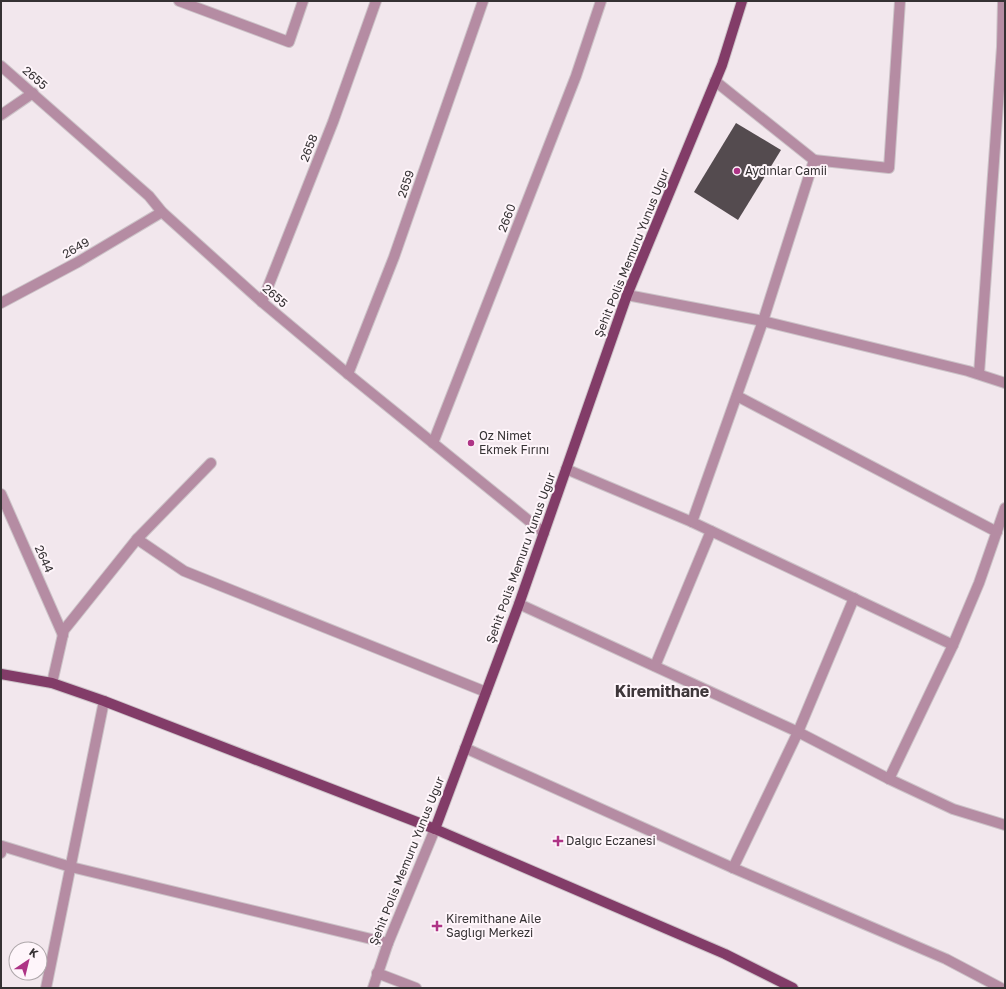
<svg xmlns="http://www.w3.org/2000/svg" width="1006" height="989" font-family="'Golos Text',sans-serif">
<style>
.building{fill:#544b4f}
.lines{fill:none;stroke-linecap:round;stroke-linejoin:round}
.minor-casing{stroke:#ccc3c8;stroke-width:12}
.major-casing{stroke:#ccc3c8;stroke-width:12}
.minor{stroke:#b58ca3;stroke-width:10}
.major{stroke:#823c68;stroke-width:10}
.poi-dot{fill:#ae3486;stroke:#fef5fa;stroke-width:1.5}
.labels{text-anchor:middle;stroke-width:4;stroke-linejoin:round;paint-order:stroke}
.street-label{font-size:12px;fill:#353133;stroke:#fef5fa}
.poi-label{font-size:12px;fill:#353133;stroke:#fef5fa;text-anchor:start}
.district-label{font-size:16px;font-weight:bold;fill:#3e363a;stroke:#fef5fa}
</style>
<rect width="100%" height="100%" fill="#f2e7ed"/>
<polygon class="building" points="736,123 781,150 738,220 694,192"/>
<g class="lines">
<g class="minor-casing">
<g id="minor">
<polyline points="179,1 289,42 303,1"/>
<polyline points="1,66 149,196 162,212 262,302 348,374 544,533"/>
<polyline points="1,115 33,93"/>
<polyline points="814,160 889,168 900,1"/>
<polyline points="627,295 763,321 968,371 1005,383"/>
<polyline points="262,302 333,122 376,1"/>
<polyline points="1,303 78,262 162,212"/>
<polyline points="348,374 394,257 483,1"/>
<polyline points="979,374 1002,47 1003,1"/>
<polyline points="737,396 997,532"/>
<polyline points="433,443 576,76 601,1"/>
<polyline points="566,469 692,522 953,645"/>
<polyline points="1,494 63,635"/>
<polyline points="692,522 763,321 814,160 715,81"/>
<polyline points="137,539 184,571 486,692"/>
<polyline points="519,604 798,732 889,779 953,809 1005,825"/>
<polyline points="655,666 711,531"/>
<polyline points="52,683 64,630 137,539 211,463"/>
<polyline points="465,748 733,868 946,959 1001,988"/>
<polyline points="889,779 953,645 979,583 1005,508"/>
<polyline points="1,853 2,846 71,867 388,943"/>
<polyline points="733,868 798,732 854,598"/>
<polyline points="377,973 416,988"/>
<polyline points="46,988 104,701"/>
<polyline points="373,988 388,943 435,829"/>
</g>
</g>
<g class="major-casing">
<g id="major">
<polyline points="1,674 52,683 104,701 435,829 725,954 793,988"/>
<polyline points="435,829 519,604 627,295 722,65 742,1"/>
</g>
</g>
<use href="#minor" class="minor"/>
<use href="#major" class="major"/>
</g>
<g class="poi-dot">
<circle cx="737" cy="171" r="4"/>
<circle cx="471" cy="443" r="4"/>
<path d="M556 835h4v4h4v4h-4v4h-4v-4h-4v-4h4z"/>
<path d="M435 920h4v4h4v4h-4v4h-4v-4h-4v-4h4z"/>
</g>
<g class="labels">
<g class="street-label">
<text transform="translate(35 78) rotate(41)" y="4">2655</text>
<text transform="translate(309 148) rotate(-69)" y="4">2658</text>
<text transform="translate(406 184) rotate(-71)" y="4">2659</text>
<text transform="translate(507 218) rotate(-69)" y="4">2660</text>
<text transform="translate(76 248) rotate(-30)" y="4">2649</text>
<text transform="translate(632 253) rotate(-68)" y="4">Şehit Polis Memuru Yunus Uğur</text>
<text transform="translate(275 296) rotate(41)" y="4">2655</text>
<text transform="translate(521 558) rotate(-70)" y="4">Şehit Polis Memuru Yunus Uğur</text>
<text transform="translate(44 559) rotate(66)" y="4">2644</text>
<text transform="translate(407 861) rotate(-68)" y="4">Şehit Polis Memuru Yunus Uğur</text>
</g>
<g class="poi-label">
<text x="745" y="175">Aydınlar Camii</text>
<text x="479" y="440">Oz Nimet<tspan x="479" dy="14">Ekmek Fırını</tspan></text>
<text x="566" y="845">Dalgıc Eczanesi</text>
<text x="446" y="923">Kiremithane Aile<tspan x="446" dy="14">Saglıgı Merkezi</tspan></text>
</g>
<g class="district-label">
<text x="662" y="697">Kiremithane</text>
</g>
</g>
<rect width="1006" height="989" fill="none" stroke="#353133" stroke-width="4"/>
<g transform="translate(28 961) rotate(35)"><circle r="19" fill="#fef5fa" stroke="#aea7aa"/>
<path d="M0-3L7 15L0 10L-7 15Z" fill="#ae3486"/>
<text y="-6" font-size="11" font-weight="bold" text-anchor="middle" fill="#353133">K</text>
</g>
</svg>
